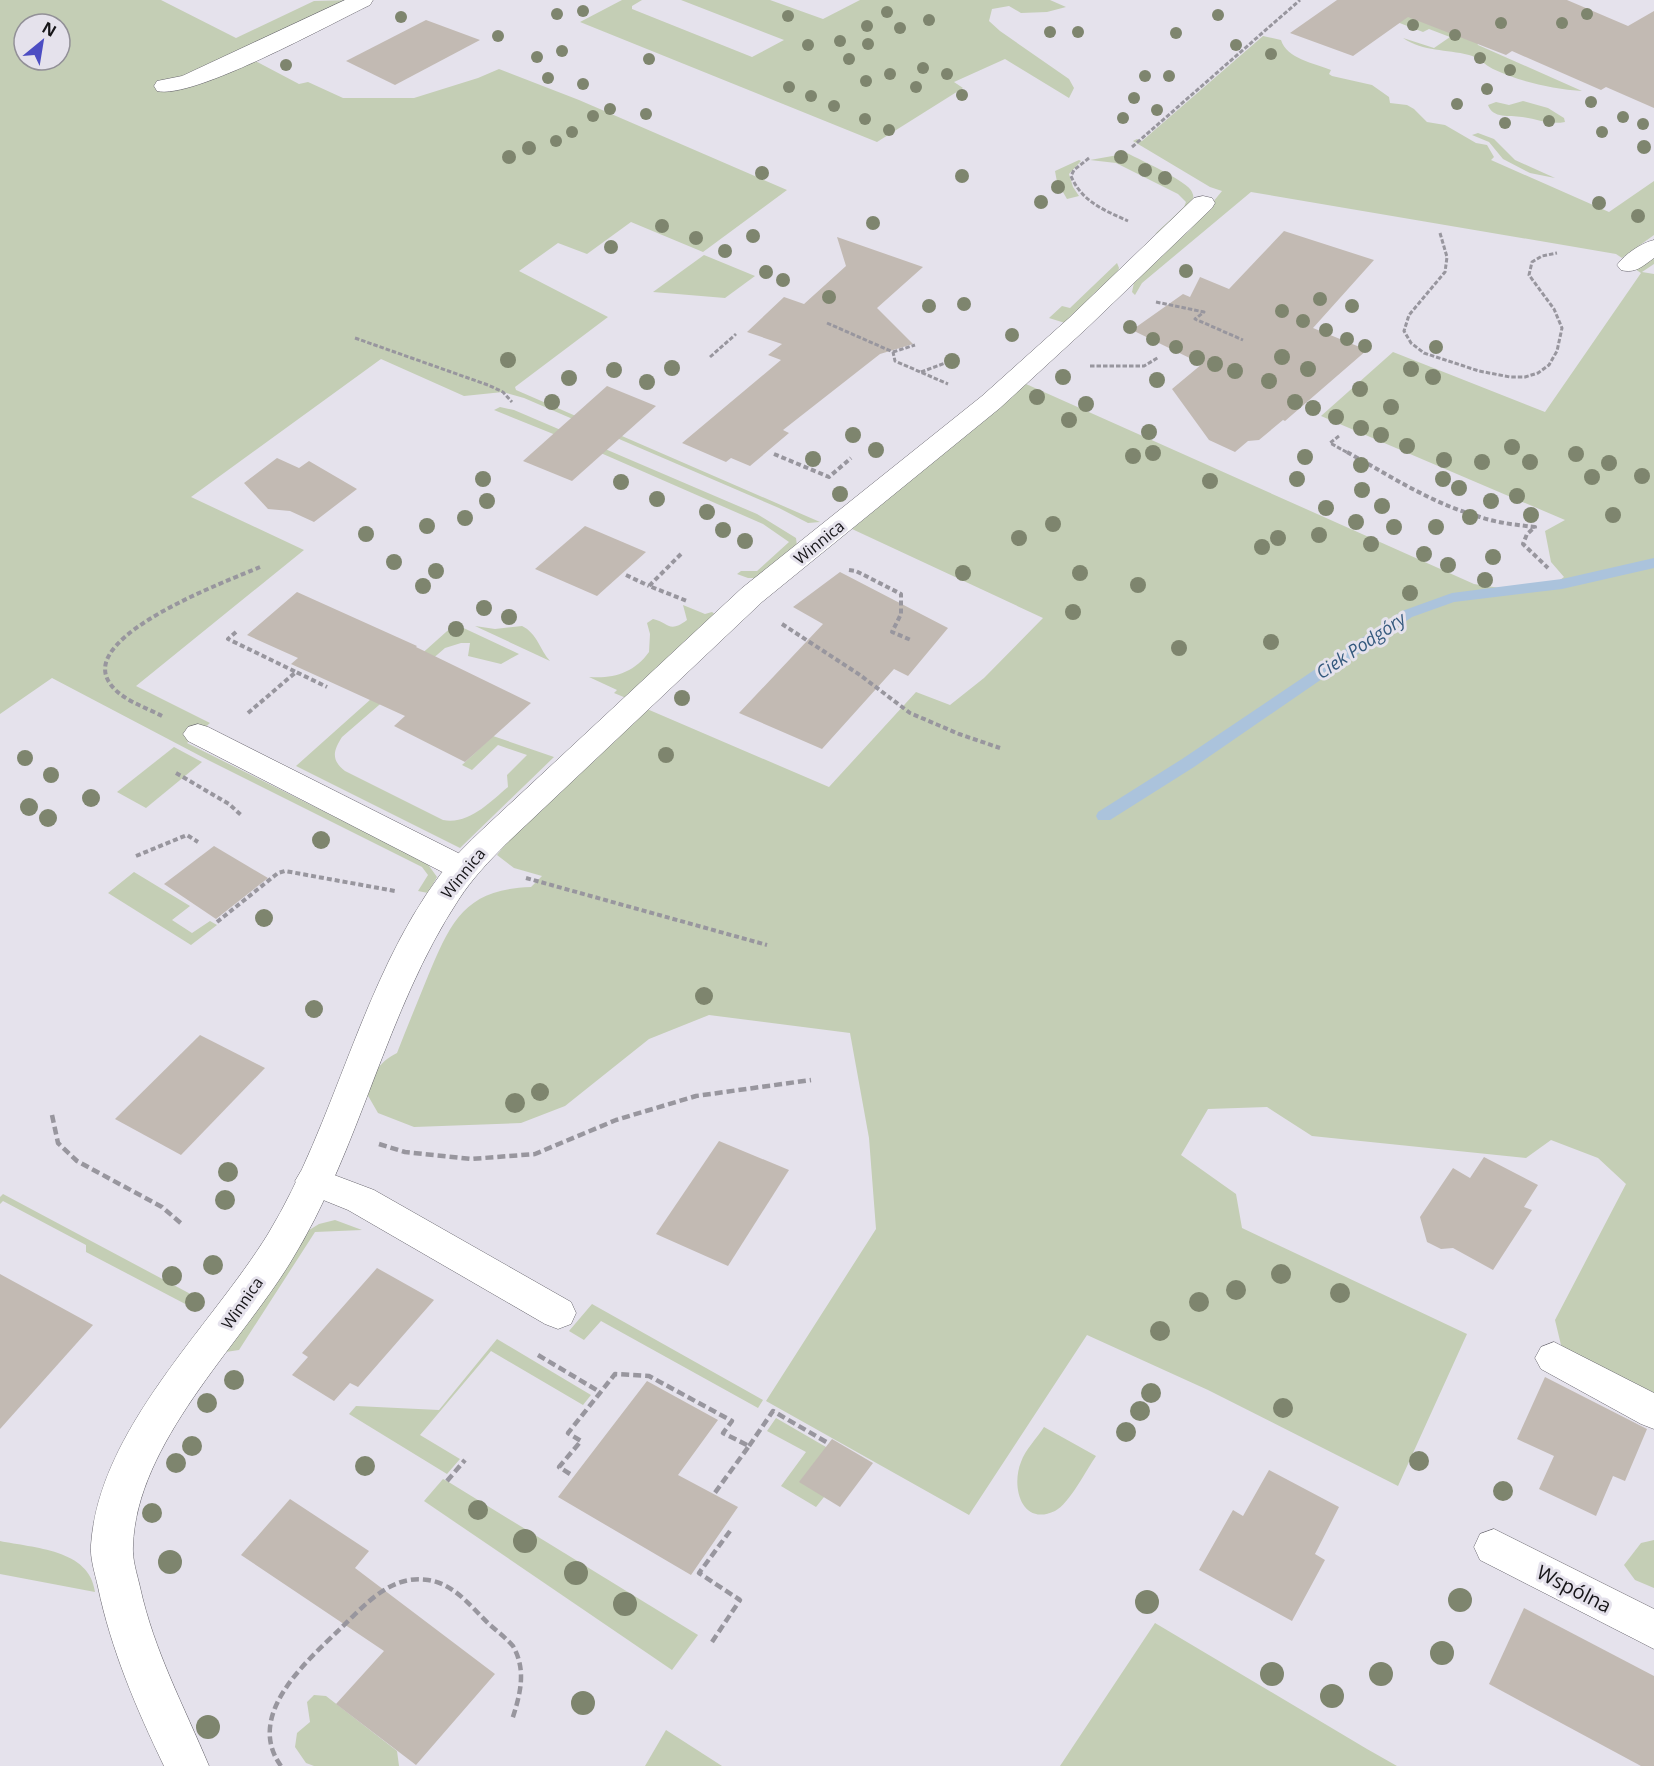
<svg xmlns="http://www.w3.org/2000/svg" width="1654" height="1766" font-family="'Open Sans',sans-serif">
<style>
.green{fill:#c4ceb5;fill-rule:evenodd}
.lines{fill:none;stroke-linecap:round;stroke-linejoin:round}
.stream{fill:#abc3dc;fill-rule:evenodd}
.building{fill:#c2bab3}
.service-casing{stroke:#68666e;stroke-width:1}
.minor-casing{stroke:#68666e;stroke-width:1}
.path-far2{stroke:#98969e;stroke-width:3;stroke-dasharray:4.5 2;stroke-linecap:butt}
.path-far1{stroke:#98969e;stroke-width:4;stroke-dasharray:5 3;stroke-linecap:butt}
.path{stroke:#98969e;stroke-width:4.5;stroke-dasharray:8 4;stroke-linecap:butt}
.service{fill:#fff;fill-rule:evenodd}
.minor{fill:#fff;fill-rule:evenodd}
.tree{fill:#7e856e}
.labels{text-anchor:middle;stroke-width:6;stroke-linejoin:round;paint-order:stroke}
.street-label{font-size:16px;fill:#161518;stroke:#e5e2ec}
.water-label{font-size:18px;font-style:italic;fill:#34597d;stroke:#e5e2ec}
.near-street-label{font-size:20px;fill:#161518;stroke:#e5e2ec}
</style>
<rect width="100%" height="100%" fill="#e5e2ec"/>
<g class="green">
<path d="M0 0H161L236 38 314 1 351 0 242 54 299 84 308 82 343 98H414L478 78 499 69 579 100 787 190 703 252 631 222 587 254 558 243 519 271 608 317 515 387 516 390 820 522 808 523 779 508 524 398 503 392 464 396 381 359 191 497 304 550 136 686 210 723 187 743 427 863 437 877 428 893 418 891 428 875 422 867 208 760 52 678 0 714ZM24 24H60V60H24Z"/>
<polygon points="622,0 642,0 632,6 632,9 752,57 784,40 681,0 770,0 823,19 860,0 1050,0 1066,7 1047,12 1021,13 1009,6 992,9 989,21 1000,31 1069,79 1074,88 1069,98 1005,59 954,82 963,88 877,142 580,22"/>
<path d="M1381 0 1476 40 1478 45 1582 91C1552 89 1521 82 1493 69 1485 65 1478 57 1469 55 1446 49 1424 52 1403 38L1434 48 1450 37 1429 29 1423 32 1397 22Z"/>
<path d="M1263 36 1281 40C1287 59 1314 63 1331 70L1329 74 1332 76 1372 85 1389 97 1390 103 1407 105 1414 109 1427 122 1445 125 1476 143 1487 145 1494 157 1491 160 1609 212 1654 181V235L1622 258 1616 254 1251 192 1142 283 1135 295 1132 292 1135 278 1190 230 1222 191 1210 187 1133 141 1137 139 1142 141Z"/>
<path d="M1523 101 1548 108 1564 118 1565 122C1549 125 1537 119 1522 117 1509 115 1493 119 1488 105L1496 102 1509 105Z"/>
<polygon points="1478,133 1494,139 1515,160 1555,178 1530,173 1503,159 1489,142 1472,135"/>
<path d="M1123 151C1136 158 1188 181 1192 192 1196 200 1191 207 1186 213 1176 223 1169 230 1155 234L1184 207 1186 202 1178 194 1116 163 1090 160 1118 155Z"/>
<polygon points="1079,160 1081,161 1069,174 1073,187 1079,196 1067,199 1057,182 1055,171"/>
<polygon points="704,255 755,276 725,298 653,292"/>
<path d="M1654 256V264L1642 272 1654 274V1396L1587 1363 1561 1345 1555 1320 1626 1184 1598 1158 1551 1140 1526 1158 1312 1136 1267 1107 1208 1109 1181 1155 1236 1194 1242 1228 1467 1334 1398 1486 1208 1390 1087 1335 969 1515 766 1401 876 1229 869 1138 850 1033 709 1015 649 1039 565 1106 521 1123 414 1127 378 1113 367 1094C375 1073 376 1064 397 1053 407 1027 418 1001 428 976 451 921 465 889 531 887L542 876 514 868 497 855 512 835 647 709 829 787 916 692 950 705 984 678 1043 618 852 529 1026 384 1474 584 1500 588 1557 582 1564 577 1551 562 1545 531 1565 520 1321 416 1393 352 1545 412 1641 273 1635 269Z"/>
<polygon points="1117,263 1119,268 1118,272 1065,323 1049,318 1062,306 1070,308"/>
<polygon points="500,407 514,410 757,514 796,538 797,546 762,578 748,578 737,574 741,571 757,571 789,542 763,524 603,454 494,410"/>
<path d="M683 605 705 614 712 612 716 615 626 698 614 693 617 690 589 677C613 679 634 673 649 652L650 634 647 623 653 619C668 622 669 634 687 620Z"/>
<path d="M455 624 519 654 501 664 468 656 470 643H461L445 648 342 737C333 751 331 760 345 771L443 820C469 825 490 802 508 787L507 775 527 755 498 745 472 770 462 765 493 736 554 757 460 848 296 766Z"/>
<path d="M475 626 495 629 522 626C537 633 540 650 550 661Z"/>
<polygon points="174,747 202,762 146,808 117,792"/>
<polygon points="134,872 190,906 172,920 192,933 210,921 217,925 191,945 108,893"/>
<polygon points="3,1194 198,1298 191,1307 86,1252 86,1245 3,1201 0,1204 0,1197"/>
<polygon points="335,1220 362,1230 315,1232 239,1350 219,1353 306,1232 319,1224"/>
<polygon points="592,1304 763,1400 758,1408 601,1321 584,1340 569,1331"/>
<polygon points="497,1339 591,1395 583,1405 491,1351 420,1435 460,1459 447,1474 349,1414 356,1406 439,1410"/>
<polygon points="776,1418 826,1447 824,1497 816,1507 781,1486 806,1452 767,1431"/>
<path d="M1044 1427 1096 1456C1087 1469 1069 1504 1055 1511 1021 1527 1011 1486 1021 1462 1025 1450 1037 1438 1044 1427Z"/>
<polygon points="443,1479 447,1481 698,1635 672,1670 424,1501"/>
<polygon points="1654,1540 1654,1588 1635,1580 1624,1565 1641,1543"/>
<path d="M0 1541C33 1548 90 1549 95 1592L0 1574Z"/>
<polygon points="1155,1623 1367,1749 1397,1766 1060,1766"/>
<polygon points="314,1695 326,1696 397,1751 399,1766 314,1766 306,1763 295,1747 297,1733 310,1722 307,1702"/>
<polygon points="666,1730 722,1766 645,1766"/>
</g>
<g class="lines">
<polygon class="stream" points="1654,558 1654,568 1562,589 1454,602 1412,617 1194,767 1110,820 1098,820 1096,816 1098,812 1182,759 1402,611 1452,593 1562,579"/>
</g>
<g class="building">
<polygon points="1337,0 1567,0 1628,26 1654,11 1654,108 1606,87 1601,90 1512,51 1506,55 1408,17 1353,56 1290,33"/>
<polygon points="426,20 480,40 395,85 346,61"/>
<polygon points="1284,231 1374,260 1313,328 1367,350 1285,421 1283,420 1259,440 1248,441 1235,452 1209,440 1172,389 1202,364 1132,330 1183,294 1190,297 1200,277 1229,289"/>
<polygon points="837,237 923,267 877,308 913,344 880,354 783,430 789,433 750,466 731,458 726,462 682,443 781,360 768,355 782,344 747,332 784,297 804,304 846,266"/>
<polygon points="607,386 656,406 572,481 523,461"/>
<polygon points="277,458 299,468 309,461 357,489 314,522 290,511 268,509 244,483"/>
<polygon points="585,526 646,552 597,596 535,569"/>
<polygon points="840,572 948,628 908,676 894,669 822,749 739,713 823,624 793,607"/>
<polygon points="297,592 417,646 416,647 531,703 465,762 394,726 405,716 291,664 298,658 247,635"/>
<polygon points="214,846 268,878 216,919 164,884"/>
<polygon points="200,1035 265,1068 181,1155 115,1119"/>
<polygon points="719,1141 789,1170 728,1266 656,1234"/>
<polygon points="1484,1157 1538,1185 1524,1207 1532,1210 1493,1270 1453,1248 1441,1249 1427,1242 1420,1217 1453,1168 1470,1178"/>
<polygon points="377,1268 434,1300 358,1387 350,1383 334,1401 292,1375 308,1357 302,1353"/>
<polygon points="0,1274 93,1325 0,1429"/>
<polygon points="1545,1377 1647,1429 1625,1481 1613,1476 1596,1516 1539,1489 1554,1456 1517,1439"/>
<polygon points="647,1381 718,1420 678,1475 738,1507 691,1575 558,1497"/>
<polygon points="832,1439 873,1463 840,1507 799,1482"/>
<polygon points="1269,1470 1339,1507 1315,1554 1325,1560 1292,1621 1199,1570 1233,1510 1243,1516"/>
<polygon points="290,1499 369,1551 355,1568 495,1674 416,1765 336,1704 384,1651 241,1555"/>
<polygon points="1524,1608 1654,1676 1654,1766 1641,1766 1489,1684"/>
</g>
<g class="lines">
<g class="service-casing">
<g id="service">
<path d="M1654 240V258C1643 266 1635 274 1621 270L1617 265C1625 254 1641 243 1654 240Z"/>
<polygon points="198,724 208,727 474,861 479,869 474,877 463,880 452,877 188,741 183,734 188,727"/>
<polygon points="313,1167 374,1190 571,1302 576,1313 571,1324 558,1329 545,1324 348,1210 301,1191 295,1181 301,1171"/>
<polygon points="1554,1342 1654,1393 1654,1429 1641,1424 1541,1369 1535,1358 1541,1347"/>
<polygon points="1494,1529 1654,1609 1654,1649 1480,1560 1474,1547 1480,1534"/>
</g>
</g>
<g class="minor-casing">
<g id="minor">
<path d="M345 0H373L370 5C330 24 193 100 157 91L154 86 157 81 182 76Z"/>
<path d="M1203 196 1212 198 1215 203 1212 208 1087 328 1000 408 762 602 506 844C489 861 472 879 459 899 385 1011 361 1149 290 1263 239 1346 136 1444 133 1546 132 1559 137 1574 140 1587 154 1651 184 1706 209 1766H164C136 1708 111 1649 98 1587 95 1573 90 1559 91 1545 99 1429 210 1328 268 1234 336 1122 361 981 440 875 453 858 468 843 484 828L742 588 982 396 1069 318 1194 198Z"/>
</g>
</g>
<g class="path-far2">
<polyline points="1132,147 1300,0"/>
<path d="M1089 158 1074 170 1071 176C1082 202 1104 210 1128 221"/>
<polyline points="1440,233 1447,257 1445,272 1409,315 1404,331 1411,343 1424,353 1479,371 1510,377 1525,377 1538,373 1549,365 1557,351 1562,328 1554,309 1529,275 1532,262 1542,256 1557,253"/>
<polyline points="1156,302 1204,312 1195,319 1243,340"/>
<polyline points="827,323 893,352 895,361 948,384"/>
<polyline points="355,338 488,385 503,392 512,402"/>
<polyline points="893,352 915,345"/>
<polyline points="710,357 736,334"/>
<polyline points="1090,366 1144,366 1159,357"/>
<polyline points="921,372 948,362"/>
<polyline points="1339,436 1330,443 1350,454"/>
</g>
<g class="path-far1">
<path d="M1347 452C1390 476 1433 504 1480 517 1498 523 1517 525 1535 527L1527 534 1523 544 1548 568"/>
<polyline points="774,454 829,477 851,458"/>
<polyline points="681,554 649,586 687,601"/>
<polyline points="849,570 856,571 901,594 901,614 892,632 911,640"/>
<polyline points="626,575 649,586"/>
<polyline points="782,624 860,675 910,713 959,734 1000,748"/>
<polyline points="236,632 228,639 296,672"/>
<polyline points="248,713 296,672 327,687"/>
<path d="M162 716C145 707 119 699 109 682 79 635 230 580 260 567"/>
<polyline points="176,773 229,804 241,815"/>
<polyline points="136,856 187,835 198,842"/>
<polyline points="526,878 767,945"/>
<polyline points="217,922 278,873 285,871 395,891"/>
</g>
<g class="path">
<polyline points="52,1115 58,1143 77,1161 162,1207 183,1225"/>
<polyline points="379,1144 405,1152 471,1159 535,1154 616,1120 696,1096 811,1080"/>
<polyline points="538,1355 600,1392"/>
<polyline points="749,1446 773,1411 828,1443"/>
<polyline points="570,1474 559,1467 581,1441 568,1433 615,1374 649,1376 732,1421 723,1433 749,1446 714,1494"/>
<polyline points="447,1481 465,1460"/>
<polyline points="712,1642 740,1600 699,1573 730,1531"/>
<path d="M281 1766C244 1715 307 1661 340 1629 364 1606 390 1574 428 1580 455 1584 471 1607 490 1625 498 1632 506 1638 513 1646 527 1671 520 1695 512 1720"/>
</g>
<use href="#service" class="service"/>
<use href="#minor" class="minor"/>
</g>
<g class="tree">
<circle cx="583" cy="11" r="6"/>
<circle cx="887" cy="12" r="6"/>
<circle cx="557" cy="14" r="6"/>
<circle cx="1587" cy="14" r="6"/>
<circle cx="1218" cy="15" r="6"/>
<circle cx="788" cy="16" r="6"/>
<circle cx="401" cy="17" r="6"/>
<circle cx="929" cy="20" r="6"/>
<circle cx="1501" cy="23" r="6"/>
<circle cx="1562" cy="23" r="6"/>
<circle cx="1413" cy="25" r="6"/>
<circle cx="867" cy="26" r="6"/>
<circle cx="900" cy="28" r="6"/>
<circle cx="1050" cy="32" r="6"/>
<circle cx="1078" cy="32" r="6"/>
<circle cx="1176" cy="33" r="6"/>
<circle cx="1455" cy="35" r="6"/>
<circle cx="498" cy="36" r="6"/>
<circle cx="840" cy="41" r="6"/>
<circle cx="868" cy="44" r="6"/>
<circle cx="808" cy="45" r="6"/>
<circle cx="1236" cy="45" r="6"/>
<circle cx="562" cy="51" r="6"/>
<circle cx="1271" cy="54" r="6"/>
<circle cx="537" cy="57" r="6"/>
<circle cx="1480" cy="58" r="6"/>
<circle cx="649" cy="59" r="6"/>
<circle cx="849" cy="59" r="6"/>
<circle cx="286" cy="65" r="6"/>
<circle cx="923" cy="68" r="6"/>
<circle cx="1510" cy="70" r="6"/>
<circle cx="890" cy="74" r="6"/>
<circle cx="947" cy="74" r="6"/>
<circle cx="1145" cy="76" r="6"/>
<circle cx="1169" cy="76" r="6"/>
<circle cx="548" cy="78" r="6"/>
<circle cx="866" cy="81" r="6"/>
<circle cx="583" cy="84" r="6"/>
<circle cx="789" cy="87" r="6"/>
<circle cx="916" cy="87" r="6"/>
<circle cx="1487" cy="89" r="6"/>
<circle cx="962" cy="95" r="6"/>
<circle cx="811" cy="96" r="6"/>
<circle cx="1134" cy="98" r="6"/>
<circle cx="1591" cy="102" r="6"/>
<circle cx="1457" cy="104" r="6"/>
<circle cx="834" cy="106" r="6"/>
<circle cx="610" cy="109" r="6"/>
<circle cx="1157" cy="110" r="6"/>
<circle cx="646" cy="114" r="6"/>
<circle cx="593" cy="116" r="6"/>
<circle cx="1623" cy="117" r="6"/>
<circle cx="1123" cy="118" r="6"/>
<circle cx="865" cy="119" r="6"/>
<circle cx="1549" cy="121" r="6"/>
<circle cx="1505" cy="123" r="6"/>
<circle cx="1643" cy="124" r="6"/>
<circle cx="889" cy="130" r="6"/>
<circle cx="572" cy="132" r="6"/>
<circle cx="1602" cy="132" r="6"/>
<circle cx="556" cy="141" r="6"/>
<circle cx="1644" cy="147" r="7"/>
<circle cx="529" cy="148" r="7"/>
<circle cx="509" cy="157" r="7"/>
<circle cx="1121" cy="157" r="7"/>
<circle cx="1145" cy="170" r="7"/>
<circle cx="762" cy="173" r="7"/>
<circle cx="962" cy="176" r="7"/>
<circle cx="1165" cy="178" r="7"/>
<circle cx="1058" cy="187" r="7"/>
<circle cx="1041" cy="202" r="7"/>
<circle cx="1599" cy="203" r="7"/>
<circle cx="1638" cy="216" r="7"/>
<circle cx="873" cy="223" r="7"/>
<circle cx="662" cy="226" r="7"/>
<circle cx="753" cy="236" r="7"/>
<circle cx="696" cy="238" r="7"/>
<circle cx="611" cy="247" r="7"/>
<circle cx="725" cy="251" r="7"/>
<circle cx="1186" cy="271" r="7"/>
<circle cx="766" cy="272" r="7"/>
<circle cx="783" cy="280" r="7"/>
<circle cx="829" cy="297" r="7"/>
<circle cx="1320" cy="299" r="7"/>
<circle cx="964" cy="304" r="7"/>
<circle cx="929" cy="306" r="7"/>
<circle cx="1352" cy="306" r="7"/>
<circle cx="1282" cy="311" r="7"/>
<circle cx="1303" cy="321" r="7"/>
<circle cx="1130" cy="327" r="7"/>
<circle cx="1326" cy="330" r="7"/>
<circle cx="1012" cy="335" r="7"/>
<circle cx="1153" cy="339" r="7"/>
<circle cx="1347" cy="339" r="7"/>
<circle cx="1365" cy="346" r="7"/>
<circle cx="1176" cy="347" r="7"/>
<circle cx="1436" cy="347" r="7"/>
<circle cx="1282" cy="357" r="8"/>
<circle cx="1197" cy="358" r="8"/>
<circle cx="508" cy="360" r="8"/>
<circle cx="952" cy="361" r="8"/>
<circle cx="1215" cy="364" r="8"/>
<circle cx="672" cy="368" r="8"/>
<circle cx="1308" cy="369" r="8"/>
<circle cx="1411" cy="369" r="8"/>
<circle cx="614" cy="370" r="8"/>
<circle cx="1235" cy="371" r="8"/>
<circle cx="1063" cy="377" r="8"/>
<circle cx="1433" cy="377" r="8"/>
<circle cx="569" cy="378" r="8"/>
<circle cx="1157" cy="380" r="8"/>
<circle cx="1269" cy="381" r="8"/>
<circle cx="647" cy="382" r="8"/>
<circle cx="1360" cy="389" r="8"/>
<circle cx="1037" cy="397" r="8"/>
<circle cx="552" cy="402" r="8"/>
<circle cx="1295" cy="402" r="8"/>
<circle cx="1086" cy="404" r="8"/>
<circle cx="1391" cy="407" r="8"/>
<circle cx="1313" cy="408" r="8"/>
<circle cx="1336" cy="417" r="8"/>
<circle cx="1069" cy="420" r="8"/>
<circle cx="1361" cy="428" r="8"/>
<circle cx="1149" cy="432" r="8"/>
<circle cx="853" cy="435" r="8"/>
<circle cx="1381" cy="435" r="8"/>
<circle cx="1407" cy="446" r="8"/>
<circle cx="1512" cy="447" r="8"/>
<circle cx="876" cy="450" r="8"/>
<circle cx="1153" cy="453" r="8"/>
<circle cx="1576" cy="454" r="8"/>
<circle cx="1133" cy="456" r="8"/>
<circle cx="1305" cy="457" r="8"/>
<circle cx="813" cy="459" r="8"/>
<circle cx="1444" cy="460" r="8"/>
<circle cx="1482" cy="462" r="8"/>
<circle cx="1530" cy="462" r="8"/>
<circle cx="1609" cy="463" r="8"/>
<circle cx="1361" cy="465" r="8"/>
<circle cx="1642" cy="476" r="8"/>
<circle cx="1592" cy="477" r="8"/>
<circle cx="483" cy="479" r="8"/>
<circle cx="1297" cy="479" r="8"/>
<circle cx="1443" cy="479" r="8"/>
<circle cx="1210" cy="481" r="8"/>
<circle cx="621" cy="482" r="8"/>
<circle cx="1459" cy="488" r="8"/>
<circle cx="1362" cy="490" r="8"/>
<circle cx="840" cy="494" r="8"/>
<circle cx="1517" cy="496" r="8"/>
<circle cx="657" cy="499" r="8"/>
<circle cx="487" cy="501" r="8"/>
<circle cx="1491" cy="501" r="8"/>
<circle cx="1382" cy="506" r="8"/>
<circle cx="1326" cy="508" r="8"/>
<circle cx="707" cy="512" r="8"/>
<circle cx="1531" cy="515" r="8"/>
<circle cx="1613" cy="515" r="8"/>
<circle cx="1470" cy="517" r="8"/>
<circle cx="465" cy="518" r="8"/>
<circle cx="1356" cy="522" r="8"/>
<circle cx="1053" cy="524" r="8"/>
<circle cx="427" cy="526" r="8"/>
<circle cx="1394" cy="527" r="8"/>
<circle cx="1436" cy="527" r="8"/>
<circle cx="723" cy="530" r="8"/>
<circle cx="366" cy="534" r="8"/>
<circle cx="1319" cy="535" r="8"/>
<circle cx="1019" cy="538" r="8"/>
<circle cx="1278" cy="538" r="8"/>
<circle cx="745" cy="541" r="8"/>
<circle cx="1371" cy="544" r="8"/>
<circle cx="1262" cy="547" r="8"/>
<circle cx="1424" cy="554" r="8"/>
<circle cx="1493" cy="557" r="8"/>
<circle cx="394" cy="562" r="8"/>
<circle cx="1448" cy="565" r="8"/>
<circle cx="436" cy="571" r="8"/>
<circle cx="963" cy="573" r="8"/>
<circle cx="1080" cy="573" r="8"/>
<circle cx="1485" cy="580" r="8"/>
<circle cx="1138" cy="585" r="8"/>
<circle cx="423" cy="586" r="8"/>
<circle cx="1410" cy="593" r="8"/>
<circle cx="484" cy="608" r="8"/>
<circle cx="1073" cy="612" r="8"/>
<circle cx="509" cy="617" r="8"/>
<circle cx="456" cy="629" r="8"/>
<circle cx="1271" cy="642" r="8"/>
<circle cx="1179" cy="648" r="8"/>
<circle cx="682" cy="698" r="8"/>
<circle cx="666" cy="755" r="8"/>
<circle cx="25" cy="758" r="8"/>
<circle cx="51" cy="775" r="8"/>
<circle cx="91" cy="798" r="9"/>
<circle cx="29" cy="807" r="9"/>
<circle cx="48" cy="818" r="9"/>
<circle cx="321" cy="840" r="9"/>
<circle cx="264" cy="918" r="9"/>
<circle cx="704" cy="996" r="9"/>
<circle cx="314" cy="1009" r="9"/>
<circle cx="540" cy="1092" r="9"/>
<circle cx="515" cy="1103" r="10"/>
<circle cx="228" cy="1172" r="10"/>
<circle cx="225" cy="1200" r="10"/>
<circle cx="213" cy="1265" r="10"/>
<circle cx="1281" cy="1274" r="10"/>
<circle cx="172" cy="1276" r="10"/>
<circle cx="1236" cy="1290" r="10"/>
<circle cx="1340" cy="1293" r="10"/>
<circle cx="195" cy="1302" r="10"/>
<circle cx="1199" cy="1302" r="10"/>
<circle cx="1160" cy="1331" r="10"/>
<circle cx="234" cy="1380" r="10"/>
<circle cx="1151" cy="1393" r="10"/>
<circle cx="207" cy="1403" r="10"/>
<circle cx="1283" cy="1408" r="10"/>
<circle cx="1140" cy="1411" r="10"/>
<circle cx="1126" cy="1432" r="10"/>
<circle cx="192" cy="1446" r="10"/>
<circle cx="1419" cy="1461" r="10"/>
<circle cx="176" cy="1463" r="10"/>
<circle cx="365" cy="1466" r="10"/>
<circle cx="1503" cy="1491" r="10"/>
<circle cx="478" cy="1510" r="10"/>
<circle cx="152" cy="1513" r="10"/>
<circle cx="525" cy="1541" r="12"/>
<circle cx="170" cy="1562" r="12"/>
<circle cx="576" cy="1573" r="12"/>
<circle cx="1460" cy="1600" r="12"/>
<circle cx="1147" cy="1602" r="12"/>
<circle cx="625" cy="1604" r="12"/>
<circle cx="1442" cy="1653" r="12"/>
<circle cx="1272" cy="1674" r="12"/>
<circle cx="1381" cy="1674" r="12"/>
<circle cx="1332" cy="1696" r="12"/>
<circle cx="583" cy="1703" r="12"/>
<circle cx="208" cy="1727" r="12"/>
</g>
<g class="labels">
<g class="street-label">
<text transform="translate(819 542) rotate(-39)" y="6">Winnica</text>
<text transform="translate(463 873) rotate(-51)" y="6">Winnica</text>
<text transform="translate(242 1303) rotate(-55)" y="6">Winnica</text>
</g>
<g class="water-label">
<text transform="translate(1361 646) rotate(-34)" y="6">Ciek Podgóry</text>
</g>
<g class="near-street-label">
<text transform="translate(1574 1589) rotate(27)" y="7">Wspólna</text>
</g>
</g>
<g transform="translate(42 42) rotate(30)"><circle r="28" fill="#e5e2ec" stroke="#929097" stroke-width="1.5"/>
<path d="M0-4.5L10 22L0 15L-10 22Z" fill="#4c4dc3"/>
<text y="-9" font-size="16" font-weight="bold" text-anchor="middle" fill="#161518">N</text>
</g>
</svg>
